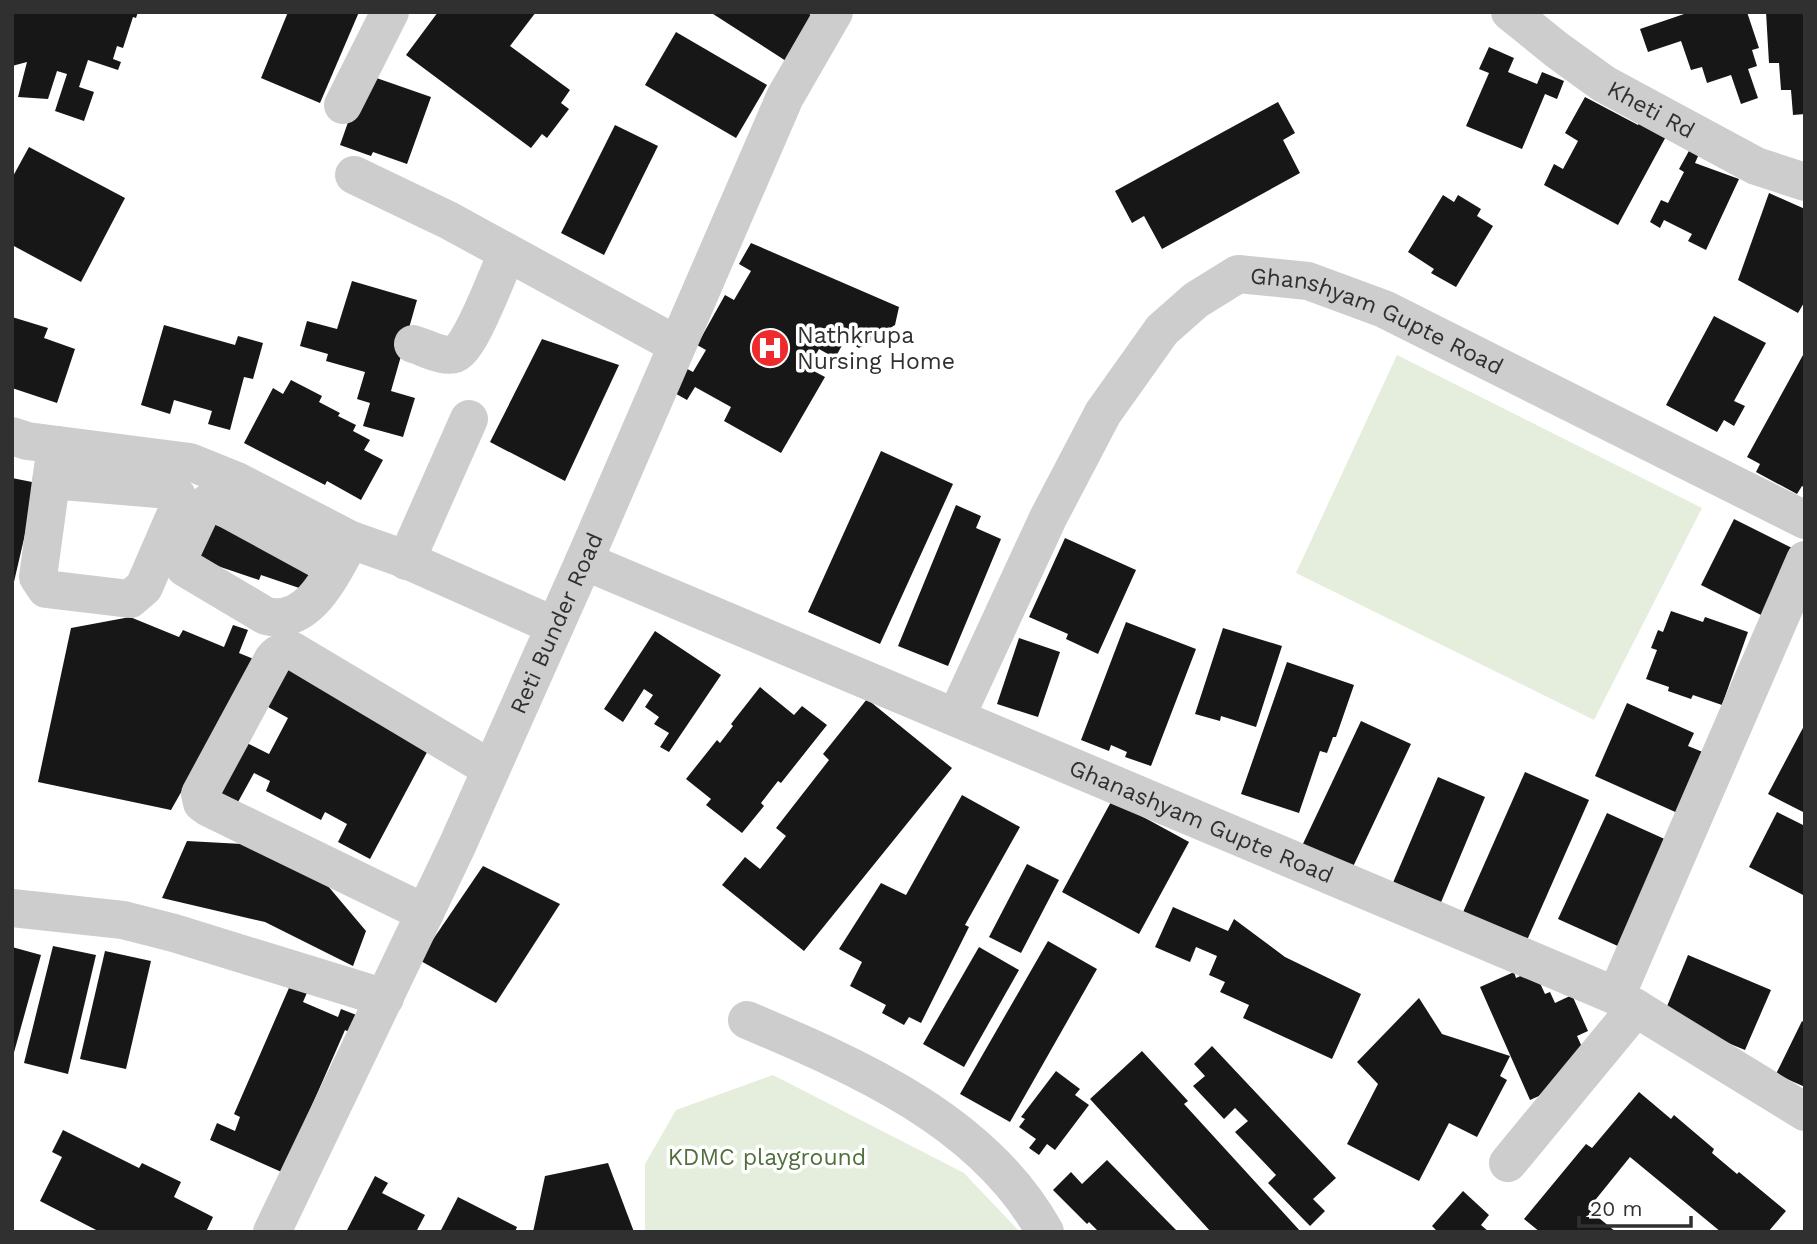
<svg xmlns="http://www.w3.org/2000/svg" width="1817" height="1244" font-family="'Work Sans',sans-serif">
<style>
.green{fill:#e5eedd}
.building{fill:#171717}
.lines{fill:none;stroke-linecap:round;stroke-linejoin:round}
.minor{stroke:#cdcdcd;stroke-width:38}
.labels{text-anchor:middle;stroke-width:7;stroke-linejoin:round;paint-order:stroke}
.street-label{font-size:23px;fill:#303030;stroke:#fff}
.poi-label{font-size:23px;fill:#303030;stroke:#fff;text-anchor:start}
.park-label{font-size:23px;fill:#506f3a;stroke:#fff}
</style>
<rect width="100%" height="100%" fill="#fff"/>
<g class="green">
<polygon points="1397,355 1702,508 1594,720 1296,573"/>
<polygon points="773,1075 964,1173 1020,1232 645,1232 645,1164 676,1110"/>
</g>
<g class="building">
<polygon points="12,12 138,12 136,18 133,17 123,48 117,46 113,59 121,62 118,70 88,60 79,87 94,92 84,121 55,111 67,74 57,71 48,99 18,97 27,62 12,66"/>
<polygon points="288,12 359,12 320,103 261,78"/>
<polygon points="438,12 536,12 510,46 570,90 561,103 569,109 547,138 542,134 531,148 406,55"/>
<polygon points="710,12 806,12 814,17 786,61"/>
<polygon points="1690,12 1707,12 1708,14 1713,12 1747,12 1759,48 1752,50 1757,66 1748,69 1758,98 1741,104 1731,75 1707,83 1702,67 1691,70 1681,41 1648,52 1640,29"/>
<polygon points="1766,12 1805,12 1805,114 1793,115 1791,90 1781,90 1779,63 1769,63"/>
<polygon points="676,32 767,85 736,138 645,85"/>
<polygon points="1489,47 1514,58 1508,72 1537,84 1542,72 1564,81 1557,99 1545,94 1522,149 1466,126 1489,73 1479,69"/>
<polygon points="365,74 431,97 407,164 373,152 371,156 340,145"/>
<polygon points="1585,97 1638,125 1643,117 1669,131 1618,225 1544,185 1554,164 1563,169 1578,141 1565,133"/>
<polygon points="1278,102 1295,133 1283,140 1300,173 1162,249 1144,216 1132,223 1115,191"/>
<polygon points="615,125 658,146 604,255 561,233"/>
<polygon points="29,147 125,198 81,282 12,245 12,178"/>
<polygon points="1690,149 1699,154 1695,163 1739,179 1706,250 1688,241 1692,234 1664,220 1660,228 1650,222 1661,200 1668,203 1684,172 1679,169"/>
<polygon points="1769,193 1805,209 1805,301 1798,313 1738,280"/>
<polygon points="1443,195 1454,202 1458,195 1481,209 1477,216 1493,226 1456,287 1431,273 1434,269 1408,252"/>
<polygon points="751,243 899,307 895,325 859,348 845,340 835,358 819,349 808,368 825,377 781,453 724,421 731,407 695,387 687,400 664,387 678,364 693,372 706,350 697,345 725,295 734,300 751,271 739,264"/>
<polygon points="352,281 417,300 391,391 415,398 403,437 363,426 370,403 357,399 365,372 326,361 328,354 300,346 307,321 337,329"/>
<polygon points="1714,316 1766,343 1734,401 1745,406 1734,426 1724,420 1717,432 1666,405"/>
<polygon points="12,317 48,328 44,338 75,349 57,403 12,388"/>
<polygon points="164,325 235,345 238,336 263,343 253,379 244,377 230,430 208,424 212,411 174,400 170,414 141,405"/>
<polygon points="542,339 619,365 565,481 490,442"/>
<polygon points="1803,355 1805,356 1805,488 1802,486 1797,494 1756,472 1760,464 1747,457"/>
<polygon points="291,380 322,396 319,402 340,413 338,416 356,425 353,431 370,440 364,450 383,460 361,500 327,481 325,485 244,443 273,388 283,394"/>
<polygon points="881,451 953,484 880,644 808,612"/>
<polygon points="12,478 37,483 13,586 12,585"/>
<polygon points="956,505 981,516 976,528 1001,539 948,666 898,646"/>
<polygon points="1734,519 1800,552 1767,618 1701,585"/>
<polygon points="204,521 319,561 308,591 261,575 259,580 191,557"/>
<polygon points="1065,538 1136,570 1098,654 1066,639 1068,634 1029,617"/>
<polygon points="1671,611 1703,622 1705,617 1748,632 1722,705 1693,695 1691,699 1668,691 1669,687 1646,679 1657,650 1651,648 1658,630 1663,632"/>
<polygon points="130,617 179,637 183,630 224,647 233,625 248,630 239,653 256,660 171,810 38,782 71,628"/>
<polygon points="1126,622 1196,649 1151,766 1125,757 1127,752 1111,745 1109,751 1081,740"/>
<polygon points="1223,628 1282,646 1256,727 1221,716 1220,721 1195,714"/>
<polygon points="655,631 721,675 669,752 660,747 669,733 654,724 659,717 645,707 653,695 644,689 623,722 604,709"/>
<polygon points="1019,638 1060,652 1038,717 997,704"/>
<polygon points="283,662 433,741 370,859 338,842 347,824 325,812 321,820 266,791 270,781 254,773 238,802 215,790 241,740 269,754 288,718 261,703"/>
<polygon points="1287,662 1354,685 1336,737 1333,737 1327,753 1320,751 1299,813 1241,794"/>
<polygon points="760,687 794,715 802,706 827,725 781,783 778,781 761,803 764,806 742,833 706,805 711,799 686,779 717,740 720,743 733,726 731,724"/>
<polygon points="867,699 952,768 804,951 722,885 745,857 760,869 786,836 776,828 829,760 823,754"/>
<polygon points="1627,703 1694,733 1688,746 1710,755 1682,815 1595,776"/>
<polygon points="1361,721 1411,744 1351,871 1301,848"/>
<polygon points="1805,724 1805,813 1768,794"/>
<polygon points="1525,772 1589,800 1524,947 1460,919"/>
<polygon points="1438,777 1485,797 1437,912 1389,892"/>
<polygon points="962,795 1020,827 965,925 969,927 921,1023 909,1017 904,1025 882,1013 886,1005 850,986 862,962 839,949 881,883 906,895"/>
<polygon points="1112,800 1189,842 1139,934 1062,892"/>
<polygon points="1777,812 1805,826 1805,896 1749,867"/>
<polygon points="1607,813 1669,841 1620,947 1558,919"/>
<polygon points="187,841 262,845 322,879 366,931 353,966 265,922 162,898"/>
<polygon points="1027,864 1059,880 1021,953 989,937"/>
<polygon points="483,866 560,904 496,1003 419,960"/>
<polygon points="1173,907 1228,931 1234,919 1285,957 1361,994 1332,1059 1243,1018 1249,1005 1220,992 1225,982 1209,975 1217,956 1196,947 1190,962 1155,947"/>
<polygon points="1048,941 1097,969 1010,1122 960,1094"/>
<polygon points="53,946 96,955 68,1074 24,1063"/>
<polygon points="12,947 41,955 13,1056 12,1056"/>
<polygon points="979,947 1019,970 964,1067 923,1044"/>
<polygon points="105,951 151,961 126,1069 80,1059"/>
<polygon points="1688,955 1771,990 1745,1050 1663,1016"/>
<polygon points="1534,970 1545,994 1550,992 1555,1003 1572,995 1588,1031 1577,1036 1587,1058 1559,1087 1530,1100 1480,987 1514,972 1516,978"/>
<polygon points="292,981 309,988 303,1002 338,1017 341,1009 359,1016 351,1033 345,1030 289,1158 286,1174 210,1140 217,1123 235,1131 240,1117 234,1114"/>
<polygon points="1419,998 1442,1034 1510,1056 1500,1076 1507,1080 1477,1137 1449,1123 1419,1181 1347,1144 1378,1084 1357,1062"/>
<polygon points="1802,1021 1805,1023 1805,1087 1776,1074"/>
<polygon points="1212,1046 1336,1178 1313,1199 1325,1211 1310,1226 1268,1183 1276,1175 1235,1132 1248,1121 1235,1108 1224,1119 1193,1086 1205,1076 1194,1064"/>
<polygon points="1142,1051 1188,1101 1184,1104 1301,1232 1211,1232 1090,1099"/>
<polygon points="1056,1071 1080,1089 1075,1095 1089,1105 1055,1150 1047,1144 1039,1155 1029,1148 1036,1139 1019,1127 1025,1119 1021,1117"/>
<polygon points="1639,1092 1671,1119 1674,1115 1714,1149 1712,1153 1737,1174 1739,1172 1786,1211 1768,1232 1721,1232 1630,1157 1588,1209 1616,1232 1540,1232 1524,1219 1586,1144 1592,1148"/>
<polygon points="63,1130 139,1168 142,1163 181,1182 174,1197 213,1217 206,1232 100,1232 40,1201 62,1157 52,1152"/>
<polygon points="1107,1160 1178,1232 1099,1232 1089,1222 1087,1224 1053,1190 1071,1172 1082,1184"/>
<polygon points="608,1163 634,1232 533,1232 545,1176"/>
<polygon points="375,1176 388,1183 382,1193 425,1215 416,1232 346,1232"/>
<polygon points="1463,1191 1489,1215 1481,1225 1489,1232 1438,1232 1432,1226"/>
<polygon points="458,1197 517,1227 515,1232 440,1232"/>
</g>
<g class="lines">
<g class="minor">
<path id="s1" d="M1510 12 1557 50 1604 84 1756 166 1805 182"/>
<polyline points="343,105 390,12"/>
<polyline points="354,175 448,220 677,345"/>
<path d="M413 344C424 347 444 358 455 354 470 349 499 271 507 253"/>
<polyline points="12,436 27,441 190,462 237,481 351,540 402,558 555,626"/>
<polyline points="51,480 170,490 177,496 180,504 144,587 130,599 46,589 38,577 54,460 57,445"/>
<polyline points="406,561 469,419"/>
<path id="s2" d="M584 561 1616 996 1805 1112"/>
<path d="M335 568 214 502 208 503 202 509 180 556 181 563 185 568 266 616C311 627 333 570 351 540"/>
<path id="s3" d="M956 717 1048 518 1103 413 1162 330 1196 300 1238 274 1308 281 1384 309 1805 520"/>
<polyline points="12,908 123,920 174,933 385,998"/>
<path d="M425 913 209 808 202 803 200 794 273 659C279 652 284 650 293 651L491 769"/>
<polyline points="1616,996 1805,560"/>
<path d="M747 1020C858 1067 984 1121 1045 1232"/>
<polyline points="1508,1163 1636,1008"/>
<path id="s4" d="M272 1232 457 846 584 561 785 97 834 12"/>
</g>
</g>
<defs>
<g id="hospital-disc" transform="scale(2.0125)"><circle r="9.5" fill="#ef2a2c" stroke="#fff"/><path d="M-5-5h3v3.5h4V-5h3V5h-3V1.5h-4V5h-3Z" fill="#fff"/></g>
</defs>
<g fill-rule="evenodd">
<use href="#hospital-disc" x="770" y="348"/>
</g>
<g class="labels">
<g class="street-label">
<text dy="8" stroke="none"><textPath href="#s1" startOffset="172">Kheti Rd</textPath></text>
<text dy="8" stroke="none"><textPath href="#s3" startOffset="682">Ghanshyam Gupte Road</textPath></text>
<text dy="8" stroke="none"><textPath href="#s4" startOffset="672">Reti Bunder Road</textPath></text>
<text dy="8" stroke="none"><textPath href="#s2" startOffset="670">Ghanashyam Gupte Road</textPath></text>
</g>
<g class="poi-label">
<text x="797" y="343">Nathkrupa<tspan x="797" dy="26">Nursing Home</tspan></text>
</g>
<g class="park-label">
<text x="767" y="1165">KDMC playground</text>
</g>
</g>
<rect width="1817" height="1244" fill="none" stroke="#303030" stroke-width="28"/>
<path d="M1579 1216v10h112v-10" fill="none" stroke="#303030" stroke-width="3.5"/>
<text x="1590" y="1216" font-size="21" fill="#303030" stroke="#ffffff" stroke-width="5" paint-order="stroke">20 m</text>
</svg>
